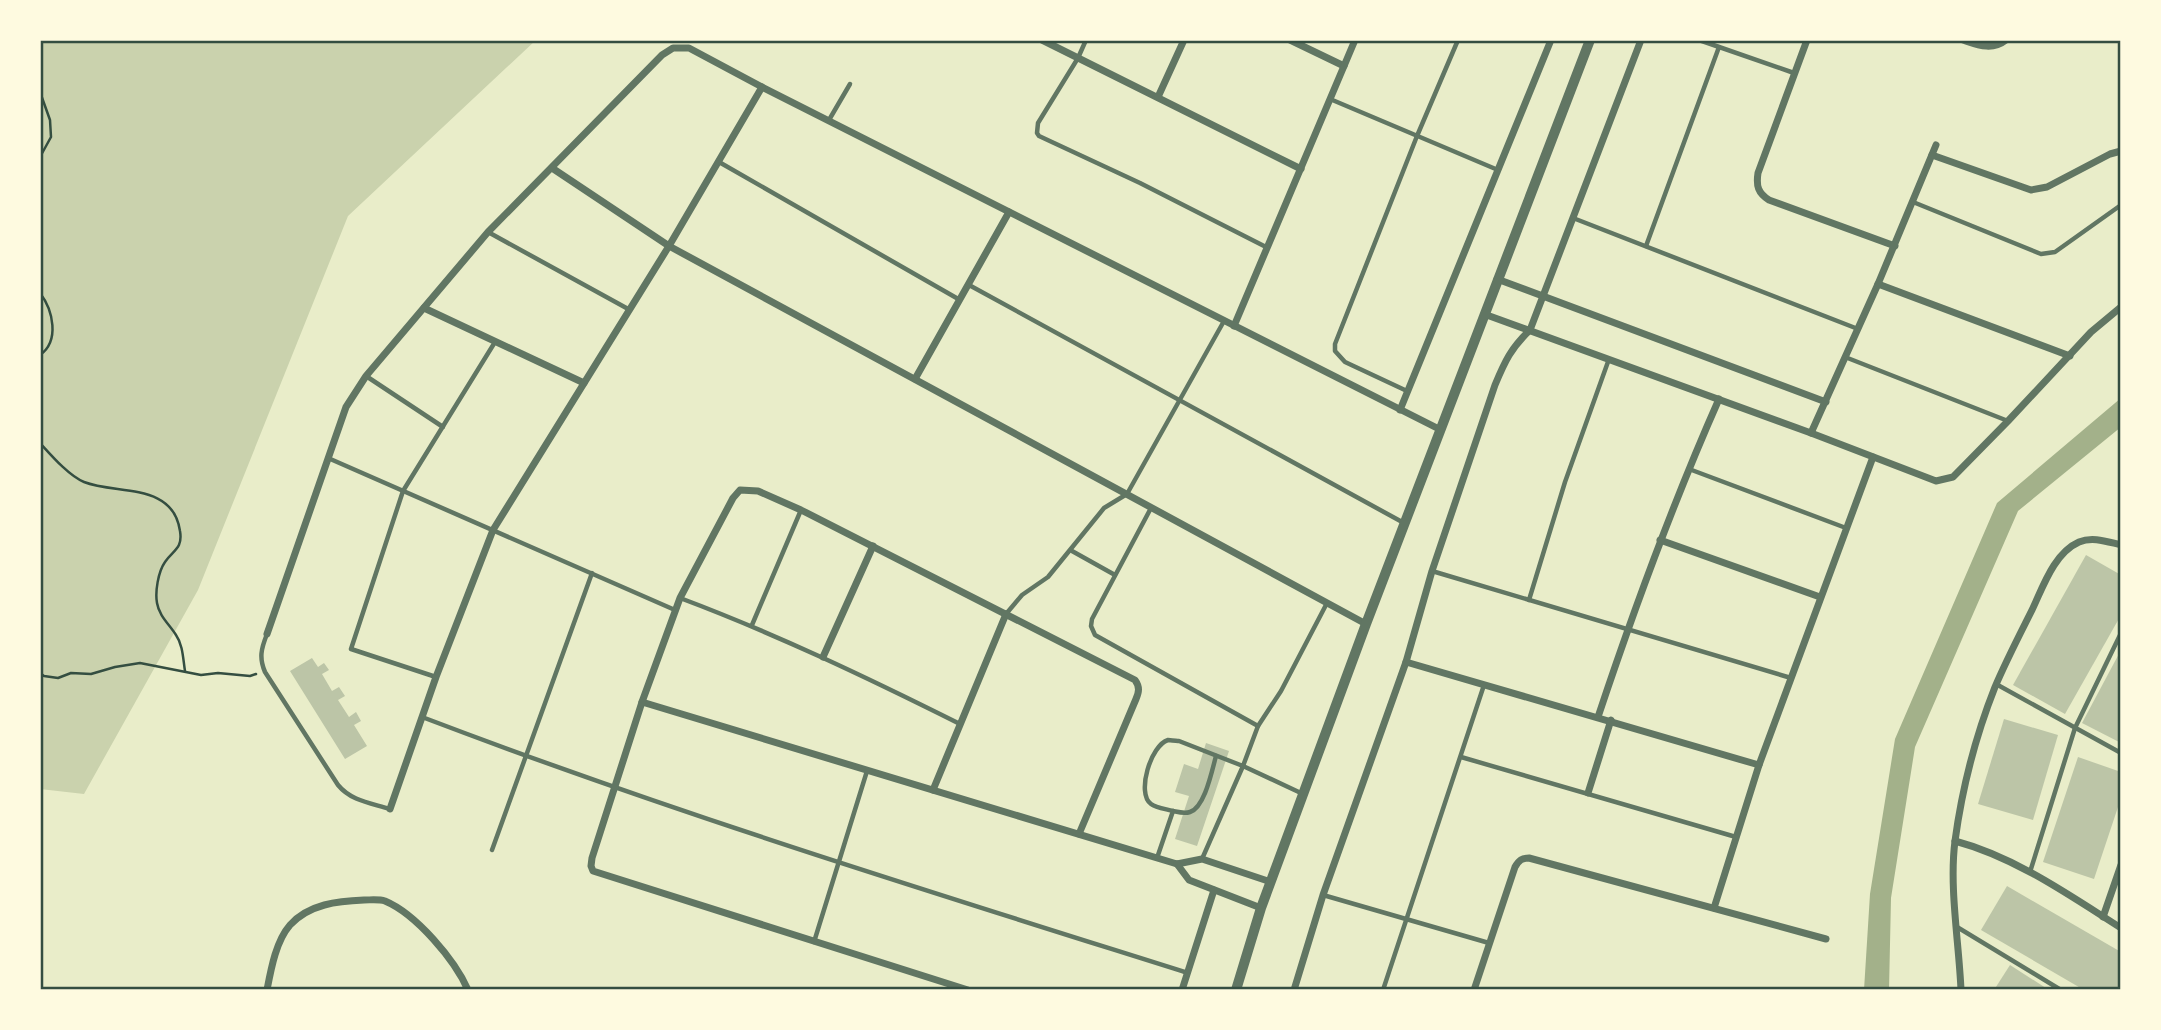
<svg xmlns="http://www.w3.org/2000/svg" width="2161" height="1030" font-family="'IBM Plex Sans',sans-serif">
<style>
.green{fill:#cad2ad}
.water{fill:#a3b18a}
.building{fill:#bcc5a7}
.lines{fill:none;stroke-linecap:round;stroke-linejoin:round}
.path{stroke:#344e41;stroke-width:2.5}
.service{stroke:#617663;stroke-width:4.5}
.minor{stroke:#617663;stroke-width:7}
.tertiary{stroke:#617663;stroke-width:10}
.neatline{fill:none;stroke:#344e41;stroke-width:2.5}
</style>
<rect width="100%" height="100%" fill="#e9edc9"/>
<polygon class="green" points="40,40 536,40 348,216 198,590 84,794 40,789"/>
<polygon class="water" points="2121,398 2121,427 2018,511 1915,747 1891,898 1889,990 1864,990 1870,894 1895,739 1997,503"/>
<g class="building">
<polygon points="2086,555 2121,575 2121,615 2065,714 2013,685"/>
<polygon points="2121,650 2121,743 2082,723"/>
<polygon points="312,658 318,667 324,663 329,670 322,674 332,691 339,687 345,696 338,700 349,717 356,712 361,721 354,725 367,746 345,759 290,671"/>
<polygon points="2004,719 2058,735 2033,820 1978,804"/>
<polygon points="1206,743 1229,751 1197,846 1175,839 1189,796 1175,792 1184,764 1198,769"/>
<polygon points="2078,757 2121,772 2121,798 2094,879 2043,862"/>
<polygon points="2007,886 2121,952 2121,990 2084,990 1981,930"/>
<polygon points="2010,965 2049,990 1994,990"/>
</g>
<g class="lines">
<g class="path">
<polyline points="40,92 50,120 51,137 40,157"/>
<path d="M40 293C53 310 60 341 40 355"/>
<path d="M40 443C51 455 69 476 84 482 117 495 173 482 180 531 183 549 173 550 165 562 158 572 155 592 157 603 159 616 170 625 176 635 183 645 183 659 185 671"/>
<polyline points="40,673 44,676 58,678 71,673 91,674 115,667 140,663 201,675 218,673 250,676 256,674"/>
</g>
<g class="service">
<polyline points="1086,40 1078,58 1038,123 1037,133 1039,136 1140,183 1266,247"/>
<polyline points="1699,40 1794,73"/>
<polyline points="1330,99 1498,170"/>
<polyline points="829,120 850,84"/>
<polyline points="719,162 960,300"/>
<polyline points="1913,202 2041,254 2055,252 2121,205"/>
<polyline points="1573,218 1858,329"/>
<polyline points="488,232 630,310"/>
<polyline points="1646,246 1719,47"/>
<polyline points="969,285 1404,523"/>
<polyline points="1845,357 2008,421"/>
<polyline points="366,376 443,427"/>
<polyline points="1407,391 1345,362 1335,351 1335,344 1417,136 1458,40"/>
<polyline points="328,458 675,610"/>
<polyline points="1689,469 1846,528"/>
<polyline points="1151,508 1092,619 1091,626 1095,635 1258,726 1281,691 1327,603"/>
<polyline points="1072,551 1115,575"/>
<polyline points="1432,571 1791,678"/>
<path d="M680 598C776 634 868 678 960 724"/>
<polyline points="1529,600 1565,482 1609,359"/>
<polyline points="1006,614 1022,595 1048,577 1104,508 1127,494 1224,321"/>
<polyline points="752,625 801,510"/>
<path d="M267 634C261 649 259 658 265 672L338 785C351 801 371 803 390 809"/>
<polyline points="436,677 351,649 403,491 495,342"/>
<polyline points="1996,684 2121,753"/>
<path d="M422 717C674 813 931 892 1188 973"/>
<polyline points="1461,757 1736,837"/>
<path d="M1173 811C1178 812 1184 814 1190 812 1205 807 1212 770 1216 756"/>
<polyline points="492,850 592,573"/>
<path d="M1157 858 1173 811C1166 809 1156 808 1151 804 1136 793 1151 745 1168 740 1168 740 1178 741 1179 741L1243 766 1258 726"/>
<polyline points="1202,859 1243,766 1303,794"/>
<polyline points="2030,872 2075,728 2121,633"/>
<polyline points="1323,895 1489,943"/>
<polyline points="1957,927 2061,990"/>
<polyline points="814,942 867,771"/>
<polyline points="1383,990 1484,685"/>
</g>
<g class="minor">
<polyline points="1042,40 1301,169"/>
<polyline points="1290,40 1344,66"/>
<path d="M1807 40 1758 173C1756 186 1758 193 1769 200L1895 246"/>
<path d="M1963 40C1978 45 1992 51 2006 40"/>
<polyline points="1158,97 1184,40"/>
<polyline points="1932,155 2031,190 2047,187 2110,154 2121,151"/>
<polyline points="552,168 669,246 1366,624"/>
<polyline points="1497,279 1826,402"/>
<polyline points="1878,284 2070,356"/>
<polyline points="424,308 584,383"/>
<polyline points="1484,314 1811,433 1936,481 1953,477 2008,421 2091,332 2121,307"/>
<polyline points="1234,326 1355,40"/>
<polyline points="915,379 1009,212"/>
<polyline points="1400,410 1551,40"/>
<polyline points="1811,433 1878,284 1936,145"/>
<polyline points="1660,540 1820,597"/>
<polyline points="267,634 346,407 366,376 488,232 662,55 673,48 689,48 762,87 1439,429"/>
<polyline points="823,657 873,546"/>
<polyline points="1406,662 1759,765"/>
<polyline points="642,702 1177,864 1202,859 1271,882"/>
<path d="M1598 717C1634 609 1673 503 1719 399"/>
<polyline points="933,790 1006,614"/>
<polyline points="1588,793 1611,720"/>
<polyline points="390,809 436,677 493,530 669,246 762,87"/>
<path d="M1955 841C2015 857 2069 895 2121 928"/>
<polyline points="1177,864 1189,880 1261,908"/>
<polyline points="1714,908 1759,765 1873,457"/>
<polyline points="2103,917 2121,865"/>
<path d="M267 990C271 969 276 941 290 925 309 904 338 901 364 900 371 900 379 899 385 901 416 914 455 960 468 990"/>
<path d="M968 990 593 871 591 866 592 858 642 702 680 598 733 498 740 490 758 491 801 510 1135 680C1140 687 1139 692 1136 699L1079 834"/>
<polyline points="1182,990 1214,890"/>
<path d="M1294 990 1323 895 1406 662 1432 571 1495 385C1505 361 1511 348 1530 330L1641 40"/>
<path d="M1474 990 1515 867C1519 860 1522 858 1529 858L1826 939"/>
<path d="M1961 990C1959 943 1949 887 1955 841 1962 789 1976 735 1995 687 2006 661 2019 636 2032 610 2043 587 2054 553 2079 542 2093 536 2108 542 2121 545"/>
</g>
<polyline class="tertiary" points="1236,990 1261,908 1366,624 1590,40"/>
</g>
<rect width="2161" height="1030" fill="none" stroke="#fefae0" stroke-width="84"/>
<rect x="42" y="42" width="2077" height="946" class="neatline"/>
</svg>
